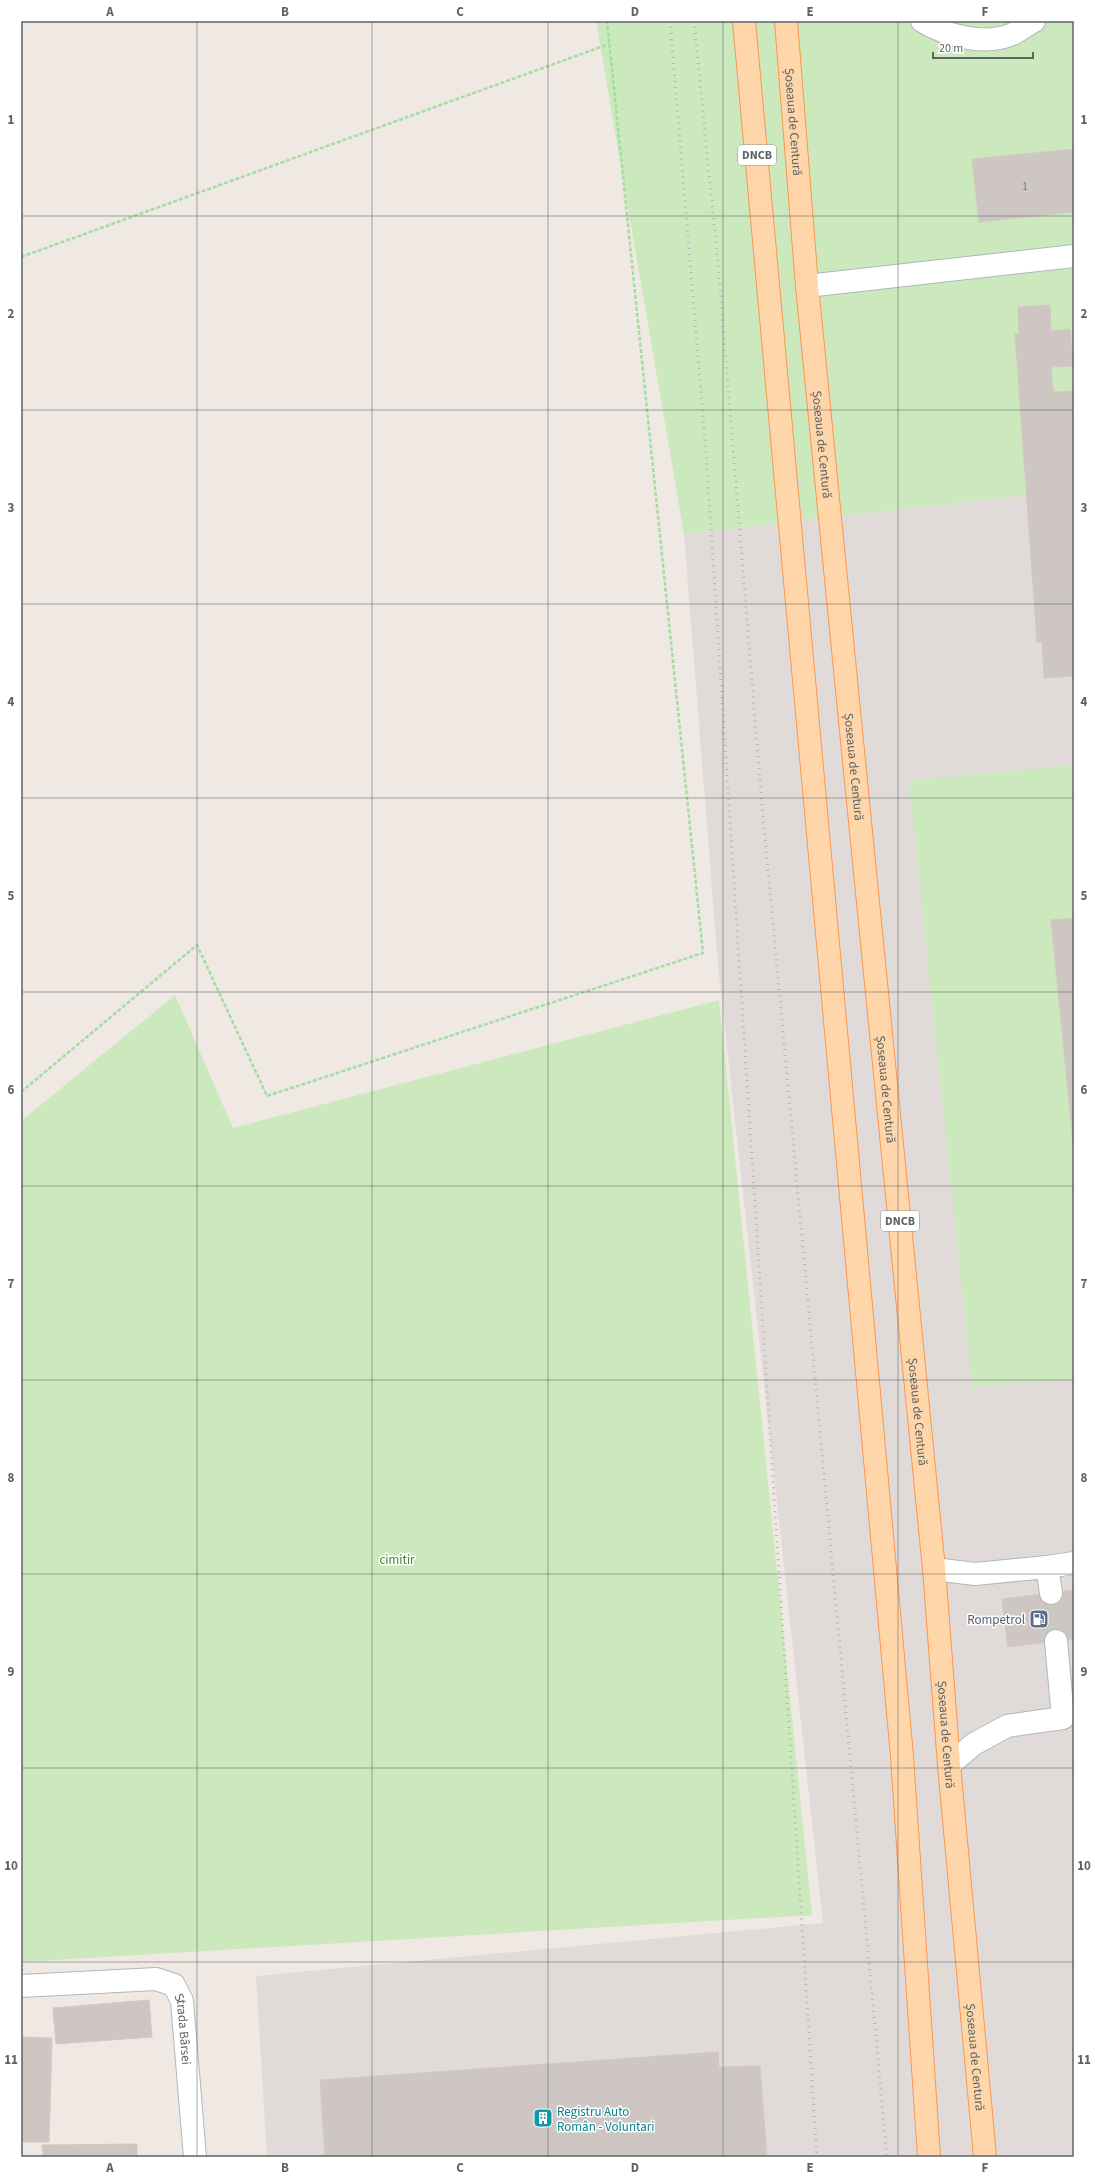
<svg xmlns="http://www.w3.org/2000/svg" width="1095" height="2178" font-family="'Source Sans 3',sans-serif">
<style>
.industrial{fill:#e0dbd8}
.green{fill:#cbe9bd}
.building{fill:#cdc6c2;stroke:#d5c8c1}
.lines{fill:none;stroke-linecap:round;stroke-linejoin:round}
.minor-tunnel{stroke:#cbc8c4;stroke-width:22;stroke-dasharray:22 11;stroke-linecap:butt}
.minor-casing{stroke:#b1b7ba;stroke-width:24}
.major-casing{stroke:#fe954e;stroke-width:24}
.path{stroke:#a3dd9f;stroke-width:2.5;stroke-dasharray:4 2;stroke-linecap:butt}
.minor{stroke:#fff;stroke-width:22}
.major{stroke:#ffd6a9;stroke-width:22}
.rail{stroke:#b3b4b5;stroke-width:3;stroke-dasharray:1 5;stroke-linecap:butt}
.grid{fill:none;stroke:#5b6365;stroke-width:1;stroke-opacity:0.55}
.labels{text-anchor:middle;stroke-width:3;stroke-linejoin:round;paint-order:stroke}
.number-label{font-size:11px;fill:#787c7c}
.shield{fill:#fff;stroke:#8c9293;stroke-width:1}
.shield-label{font-size:12px;font-weight:bold;fill:#5b6365}
.street-label{font-size:13px;fill:#5b6365;stroke:#fff}
.park-label{font-size:13px;fill:#44832c;stroke:#fff}
.service-label{font-size:13px;fill:#4e5e75;stroke:#fff;text-anchor:end}
.culture-label{font-size:13px;fill:#0d838f;stroke:#fff;text-anchor:start}
.neatline{fill:none;stroke:#5b6365;stroke-width:1.5}
.grid-label{font-size:13px;text-anchor:middle;font-weight:bold;fill:#5b6365}
</style>
<rect width="100%" height="100%" fill="#f0e9e3"/>
<polygon class="industrial" points="1074,490 1074,2157 267,2157 256,1976 823,1923 718,965 684,534"/>
<g class="green">
<polygon points="596,21 1074,21 1074,490 684,534"/>
<polygon points="1074,765 1074,1379 972,1387 909,781"/>
<polygon points="175,995 233,1128 719,1000 812,1915 21,1962 21,1121"/>
</g>
<g class="building">
<polygon points="1074,149 1074,212 979,222 972,159"/>
<polygon points="1050,305 1051,331 1070,329 1073,366 1051,367 1053,392 1073,391 1074,676 1044,678 1042,642 1037,642 1015,334 1019,334 1018,307"/>
<polygon points="1074,918 1074,1152 1051,920"/>
<polygon points="1074,1590 1074,1639 1008,1647 1002,1599"/>
<polygon points="149,2000 152,2037 56,2044 53,2008"/>
<polygon points="21,2037 52,2038 49,2142 21,2142"/>
<polygon points="718,2052 719,2067 760,2066 767,2157 325,2157 320,2080"/>
<polygon points="137,2144 137,2157 43,2157 42,2145"/>
</g>
<g class="lines">
<polyline class="minor-tunnel" points="1051,1593 1056,1641"/>
<g class="minor-casing">
<g id="minor">
<path d="M922 21C946 36 985 46 1013 34 1020 30 1027 25 1034 21"/>
<polyline points="807,286 1074,256"/>
<polyline points="1047,1567 1074,1563"/>
<polyline points="934,1569 975,1574 1047,1567 1051,1593"/>
<polyline points="949,1765 974,1744 1007,1726 1063,1718 1056,1641"/>
<path id="s1" d="M21 1986 156 1979 174 1985 182 2001 195 2157"/>
</g>
</g>
<g class="major-casing">
<g id="major">
<polyline points="744,21 902,1756 929,2157"/>
<path id="s2" d="M786 21 807 286 934 1569 949 1765 985 2157"/>
</g>
</g>
<g class="path">
<polyline points="21,257 609,44"/>
<polyline points="21,1092 197,945 267,1096 703,953 607,21"/>
</g>
<use href="#minor" class="minor"/>
<use href="#major" class="major"/>
<g class="rail">
<polyline points="670,21 706,452 817,2157"/>
<polyline points="694,21 719,274 762,805 887,2157"/>
</g>
</g>
<path class="grid" d="M197 21V2157M372 21V2157M548 21V2157M723 21V2157M898 21V2157M21 216H1074M21 410H1074M21 604H1074M21 798H1074M21 992H1074M21 1186H1074M21 1380H1074M21 1574H1074M21 1768H1074M21 1962H1074"/>
<defs>
<g id="fuel-square" transform="scale(1)"><rect x="-9" y="-9" width="18" height="18" rx="4" fill="#5c6f8a" stroke="#fff"/><path d="M-5.5-6h7V0h2V4h1.3V-2.5L3-4.5l.8-.8L6-3V5H2.5V1h-1V6h-7ZM-4.2-4.7v3.2H.2V-4.7Z" fill="#fff"/></g>
<g id="building-square" transform="scale(1)"><rect x="-9" y="-9" width="18" height="18" rx="4" fill="#0f9aa8" stroke="#fff"/><path d="M-4-6H4V6H1V3H-1V6H-4ZM-2.5-4.3h1.7v1.8h-1.7ZM.8-4.3h1.7v1.8H.8ZM-2.5-1h1.7V.8h-1.7ZM.8-1h1.7V.8H.8Z" fill="#fff"/></g>
</defs>
<g fill-rule="evenodd">
<use href="#fuel-square" x="1039" y="1619"/>
<use href="#building-square" x="543" y="2118"/>
</g>
<g class="labels">
<g class="number-label">
<text x="1025" y="190">1</text>
</g>
<g class="shield">
<rect x="738" y="145" width="38" height="20" rx="3"/>
<rect x="881" y="1211" width="38" height="20" rx="3"/>
</g>
<g class="shield-label">
<text x="757" y="159">DNCB</text>
<text x="900" y="1225">DNCB</text>
</g>
<g class="street-label">
<text dy="5" stroke="none"><textPath href="#s2" startOffset="101">Șoseaua de Centură</textPath></text>
<text dy="5" stroke="none"><textPath href="#s2" startOffset="425">Șoseaua de Centură</textPath></text>
<text dy="5" stroke="none"><textPath href="#s2" startOffset="749">Șoseaua de Centură</textPath></text>
<text dy="5" stroke="none"><textPath href="#s2" startOffset="1073">Șoseaua de Centură</textPath></text>
<text dy="5" stroke="none"><textPath href="#s2" startOffset="1397">Șoseaua de Centură</textPath></text>
<text dy="5" stroke="none"><textPath href="#s2" startOffset="1721">Șoseaua de Centură</textPath></text>
<text dy="5" stroke="none"><textPath href="#s1" startOffset="200">Strada Bârsei</textPath></text>
<text dy="5" stroke="none"><textPath href="#s2" startOffset="2045">Șoseaua de Centură</textPath></text>
</g>
<g class="park-label">
<text x="397" y="1564">cimitir</text>
</g>
<g class="service-label">
<text x="1025" y="1624">Rompetrol</text>
</g>
<g class="culture-label">
<text x="557" y="2116">Registru Auto<tspan x="557" dy="15">Român - Voluntari</tspan></text>
</g>
</g>
<rect width="1095" height="2178" fill="none" stroke="#ffffff" stroke-width="44"/>
<path d="M933 52v6h100v-6" fill="none" stroke="#5b6365" stroke-width="2"/>
<text x="939" y="52" font-size="12" fill="#5b6365" stroke="#ffffff" stroke-width="3" paint-order="stroke">20 m</text>
<rect x="22" y="22" width="1051" height="2134" class="neatline"/>
<g class="grid-label">
<text x="110" y="16">A</text>
<text x="285" y="16">B</text>
<text x="460" y="16">C</text>
<text x="635" y="16">D</text>
<text x="810" y="16">E</text>
<text x="985" y="16">F</text>
<text x="11" y="124">1</text>
<text x="1084" y="124">1</text>
<text x="11" y="318">2</text>
<text x="1084" y="318">2</text>
<text x="11" y="512">3</text>
<text x="1084" y="512">3</text>
<text x="11" y="706">4</text>
<text x="1084" y="706">4</text>
<text x="11" y="900">5</text>
<text x="1084" y="900">5</text>
<text x="11" y="1094">6</text>
<text x="1084" y="1094">6</text>
<text x="11" y="1288">7</text>
<text x="1084" y="1288">7</text>
<text x="11" y="1482">8</text>
<text x="1084" y="1482">8</text>
<text x="11" y="1676">9</text>
<text x="1084" y="1676">9</text>
<text x="11" y="1870">10</text>
<text x="1084" y="1870">10</text>
<text x="11" y="2064">11</text>
<text x="1084" y="2064">11</text>
<text x="110" y="2172">A</text>
<text x="285" y="2172">B</text>
<text x="460" y="2172">C</text>
<text x="635" y="2172">D</text>
<text x="810" y="2172">E</text>
<text x="985" y="2172">F</text>
</g>
</svg>
